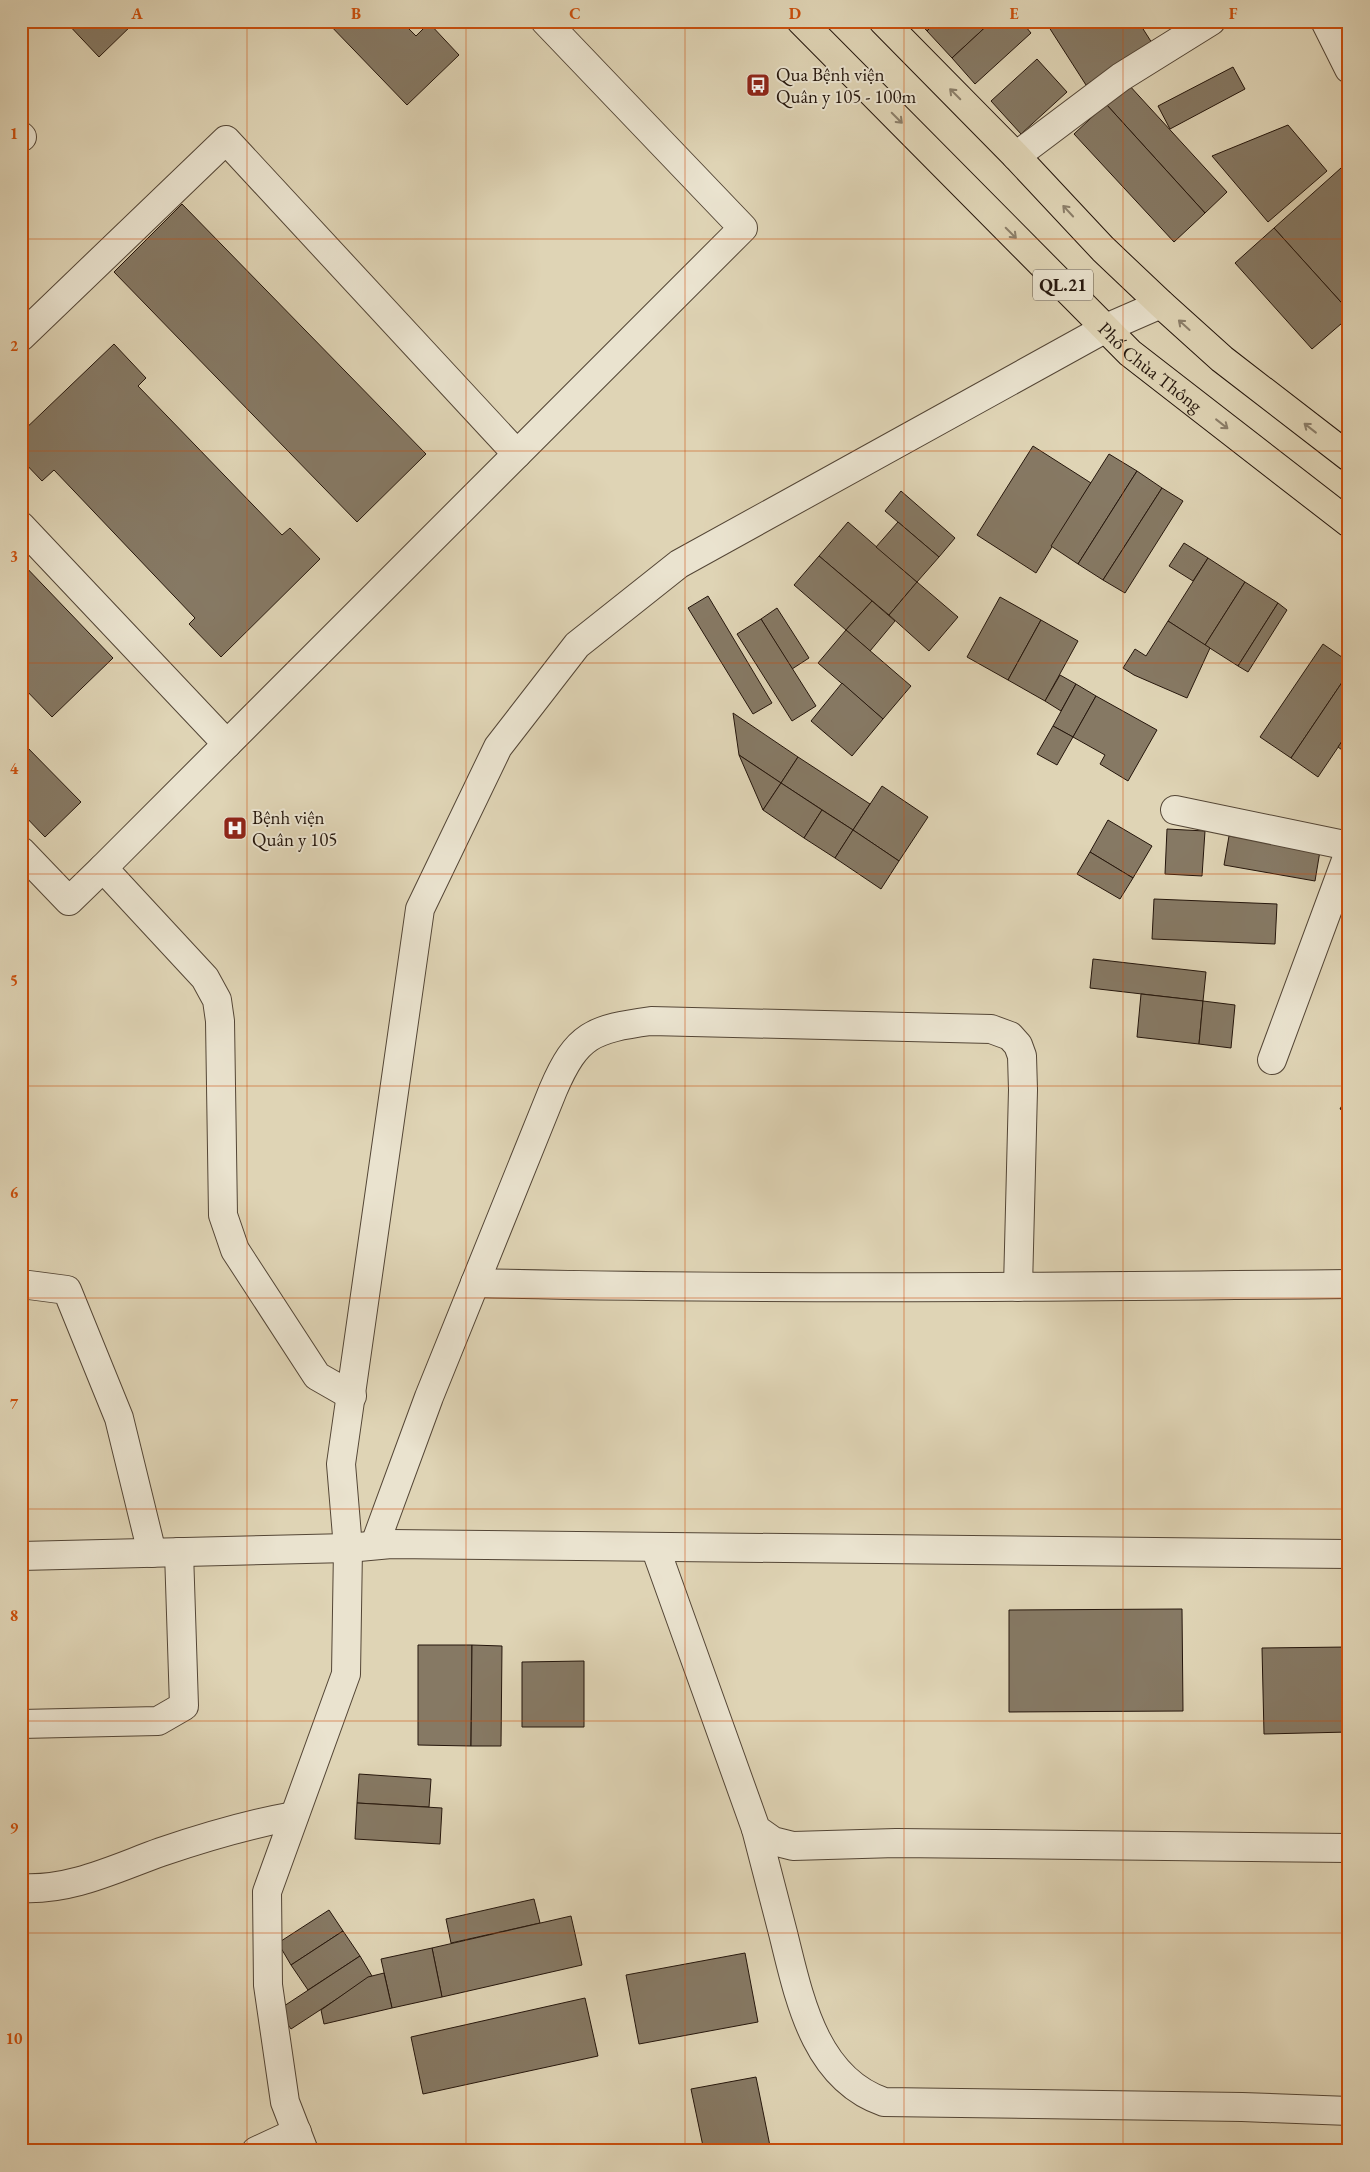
<svg xmlns="http://www.w3.org/2000/svg" width="1370" height="2172" font-family="'EB Garamond',serif">
<style>
.building{fill:#867964;stroke:#25160c}
.lines{fill:none;stroke-linecap:round;stroke-linejoin:round}
.minor-casing{stroke:#544636;stroke-width:30}
.highway-casing{stroke:#25160c;stroke-width:30}
.minor{stroke:#eae3cf;stroke-width:28}
.highway{stroke:#dfd4b5;stroke-width:28}
.oneway{stroke:#8b7e69}
.grid{fill:none;stroke:#cb4f0c;stroke-width:1;stroke-opacity:0.55}
.labels{text-anchor:middle;stroke-width:4;stroke-linejoin:round;paint-order:stroke}
.shield{fill:#eae3cf;stroke:#605446;stroke-width:1}
.shield-label{font-size:18px;font-weight:bold;fill:#25160c}
.poi-label{font-size:19px;fill:#25160c;stroke:#eae3cf;text-anchor:start}
.street-label{font-size:19px;fill:#25160c;stroke:#eae3cf}
.neatline{fill:none;stroke:#cb4f0c;stroke-width:2}
.grid-label{font-size:16px;text-anchor:middle;font-weight:bold;fill:#cb4f0c}
</style>
<rect width="100%" height="100%" fill="#dfd4b5"/>
<filter id="stains"><feTurbulence type="fractalNoise" baseFrequency=".004" numOctaves="4"/><feColorMatrix values="0 0 0 0 .2 0 0 0 0 .09 0 0 0 0 .02 0 0 0 .5 -.17"/></filter>
<radialGradient id="worn" r=".72"><stop offset=".6" stop-color="#630" stop-opacity="0"/><stop offset="1" stop-color="#630" stop-opacity=".3"/></radialGradient>
<g class="building">
<polygon points="65,21 136,21 99,57"/>
<polygon points="326,21 401,21 416,36 429,23 459,55 407,105"/>
<polygon points="918,21 937,21 927,31"/>
<polygon points="937,21 992,21 952,58 927,31"/>
<polygon points="992,21 1021,21 1031,33 975,84 952,58"/>
<polygon points="1045,21 1138,21 1152,43 1086,85"/>
<polygon points="1037,59 1067,92 1021,134 991,101"/>
<polygon points="1233,67 1245,89 1170,129 1158,106"/>
<polygon points="1128,84 1227,192 1205,213 1106,104"/>
<polygon points="1106,104 1205,213 1174,242 1074,134"/>
<polygon points="1288,125 1327,171 1268,222 1212,156"/>
<polygon points="1341,168 1349,177 1349,311 1274,228"/>
<polygon points="182,204 426,454 357,522 114,272"/>
<polygon points="1274,228 1349,311 1349,317 1312,349 1235,263"/>
<polygon points="114,344 146,378 138,386 282,535 290,528 320,559 221,657 189,624 195,618 54,470 42,481 21,459 21,433"/>
<polygon points="1033,446 1091,483 1036,573 977,535"/>
<polygon points="1109,454 1137,471 1078,564 1051,546"/>
<polygon points="1137,471 1162,488 1103,580 1078,564"/>
<polygon points="1162,488 1183,501 1125,593 1103,580"/>
<polygon points="901,491 955,538 939,557 885,511"/>
<polygon points="848,522 917,582 889,615 819,556"/>
<polygon points="898,522 939,557 917,582 876,547"/>
<polygon points="1184,543 1208,558 1193,581 1169,566"/>
<polygon points="819,556 872,601 846,630 794,585"/>
<polygon points="1208,558 1245,582 1205,645 1168,621"/>
<polygon points="21,562 113,658 52,717 21,685"/>
<polygon points="917,582 958,617 929,651 889,615"/>
<polygon points="1245,582 1278,603 1238,666 1205,645"/>
<polygon points="708,596 772,703 753,714 688,608"/>
<polygon points="1000,597 1041,620 1008,680 967,657"/>
<polygon points="872,601 895,621 870,651 846,630"/>
<polygon points="1278,603 1287,610 1248,672 1238,666"/>
<polygon points="777,608 809,658 792,669 761,619"/>
<polygon points="761,619 816,706 792,721 737,634"/>
<polygon points="1041,620 1078,641 1045,701 1008,680"/>
<polygon points="1168,621 1210,648 1187,698 1134,675 1123,668 1135,649 1146,656"/>
<polygon points="846,630 911,686 883,719 818,663"/>
<polygon points="1323,644 1349,662 1349,672 1291,758 1260,737"/>
<polygon points="1349,672 1349,731 1318,777 1291,758"/>
<polygon points="1060,675 1076,684 1061,711 1045,701"/>
<polygon points="842,683 883,719 852,756 811,721"/>
<polygon points="1076,684 1096,696 1073,737 1053,726"/>
<polygon points="1096,696 1157,730 1128,781 1100,764 1105,755 1073,737"/>
<polygon points="733,713 798,757 781,783 739,755"/>
<polygon points="1053,726 1073,737 1057,765 1037,754"/>
<polygon points="1349,731 1349,755 1338,747"/>
<polygon points="21,741 81,802 45,837 21,812"/>
<polygon points="739,755 781,783 763,810"/>
<polygon points="798,757 870,804 853,830 781,783"/>
<polygon points="781,783 822,810 804,838 763,810"/>
<polygon points="882,786 928,817 899,861 853,830"/>
<polygon points="822,810 853,830 835,858 804,838"/>
<polygon points="1108,820 1152,846 1133,878 1090,852"/>
<polygon points="1167,829 1205,831 1202,876 1165,874"/>
<polygon points="853,830 899,861 881,889 835,858"/>
<polygon points="1229,836 1320,851 1315,881 1224,865"/>
<polygon points="1090,852 1133,878 1120,899 1077,874"/>
<polygon points="1154,899 1277,904 1275,944 1152,939"/>
<polygon points="1093,959 1206,972 1203,1001 1090,988"/>
<polygon points="1141,994 1203,1001 1199,1044 1137,1037"/>
<polygon points="1203,1001 1235,1005 1231,1048 1199,1044"/>
<polygon points="1349,1093 1349,1113 1340,1109"/>
<polygon points="1182,1609 1183,1711 1009,1712 1009,1610"/>
<polygon points="418,1645 472,1645 471,1746 418,1745"/>
<polygon points="472,1645 502,1646 501,1746 471,1746"/>
<polygon points="1348,1647 1349,1732 1264,1734 1262,1648"/>
<polygon points="584,1661 584,1727 522,1727 522,1662"/>
<polygon points="359,1774 431,1779 429,1807 357,1803"/>
<polygon points="357,1803 442,1808 440,1844 355,1839"/>
<polygon points="534,1899 540,1923 451,1943 446,1919"/>
<polygon points="329,1910 343,1931 291,1965 278,1943"/>
<polygon points="571,1916 582,1965 442,1997 432,1948"/>
<polygon points="343,1931 360,1956 308,1990 291,1965"/>
<polygon points="432,1948 442,1997 392,2008 381,1959"/>
<polygon points="745,1953 758,2022 639,2044 626,1975"/>
<polygon points="360,1956 372,1976 291,2029 278,2010"/>
<polygon points="384,1973 392,2008 324,2024 321,2010 368,1977"/>
<polygon points="585,1998 598,2056 423,2094 411,2037"/>
<polygon points="756,2077 771,2151 704,2151 691,2089"/>
</g>
<g class="lines">
<g class="minor-casing">
<g id="minor">
<polyline points="1325,21 1349,69"/>
<polyline points="21,136 22,137"/>
<polyline points="1016,156 1121,77 1211,21"/>
<polyline points="21,337 226,140 517,454"/>
<polyline points="21,526 227,744"/>
<polyline points="1175,810 1349,846"/>
<polyline points="21,851 69,901 103,868"/>
<polyline points="1272,1060 1349,852"/>
<path d="M475 1283C766 1290 1058 1287 1349 1284"/>
<polyline points="21,1284 67,1290 119,1418 152,1553"/>
<polyline points="352,1396 317,1376 235,1250 223,1215 220,1021 217,1000 205,978 103,868 743,228 545,21"/>
<path d="M375 1544 429 1397 553 1090C577 1034 593 1029 651 1021L991 1029 1010 1036 1018 1045 1022 1056 1023 1090 1018 1287"/>
<polyline points="655,1547 756,1829 773,1841 793,1846 896,1843 1349,1848"/>
<polyline points="21,1556 348,1548 391,1544 1349,1554"/>
<polyline points="21,1724 158,1721 184,1706 179,1552"/>
<path d="M756 1829C765 1864 774 1898 783 1933 799 1997 814 2078 884 2102L1242 2107 1349 2111"/>
<path d="M21 1888C71 1891 116 1868 161 1852 205 1837 249 1824 294 1816"/>
<polyline points="256,2151 297,2132"/>
<polyline points="304,2151 285,2102 268,1985 267,1892 346,1674 348,1548 341,1464 420,909 498,747 577,645 679,564 1106,328 1161,304"/>
</g>
</g>
<g class="highway-casing">
<g id="highway">
<path id="s1" d="M801 21 1130 353 1349 523"/>
<polyline points="883,21 1016,156 1103,249 1161,304 1222,359 1349,457"/>
</g>
</g>
<use href="#minor" class="minor"/>
<use href="#highway" class="highway"/>
</g>
<defs><path id="oneway-shaft" d="M-6 0H5M1.5-3L5.5 0L1.5 3" fill="none" stroke-width="1.6" stroke-linecap="round" stroke-linejoin="round" transform="scale(1.25)"/></defs>
<g class="oneway">
<use href="#oneway-shaft" transform="translate(955 94) rotate(-135)"/>
<use href="#oneway-shaft" transform="translate(897 118) rotate(45)"/>
<use href="#oneway-shaft" transform="translate(1068 211) rotate(-133)"/>
<use href="#oneway-shaft" transform="translate(1011 233) rotate(45)"/>
<use href="#oneway-shaft" transform="translate(1184 325) rotate(-138)"/>
<use href="#oneway-shaft" transform="translate(1222 424) rotate(38)"/>
<use href="#oneway-shaft" transform="translate(1310 428) rotate(-142)"/>
</g>
<path class="grid" d="M247 21V2151M466 21V2151M685 21V2151M904 21V2151M1123 21V2151M21 239H1349M21 451H1349M21 663H1349M21 874H1349M21 1086H1349M21 1298H1349M21 1509H1349M21 1721H1349M21 1933H1349"/>
<defs>
<g id="bus-square" transform="scale(1.25)"><rect x="-9" y="-9" width="18" height="18" rx="4" fill="#8f2418" stroke="#eae3cf"/><path d="M-5-6H5V4H4V6H2V4H-2V6H-4V4H-5ZM-3.5-4V0h7V-4ZM-3.5 1.2v1.5H-2V1.2ZM2 1.2v1.5H3.5V1.2Z" fill="#fff"/></g>
<g id="hospital-square" transform="scale(1.25)"><rect x="-9" y="-9" width="18" height="18" rx="4" fill="#8f2418" stroke="#eae3cf"/><path d="M-5-5h3v3.5h4V-5h3V5h-3V1.5h-4V5h-3Z" fill="#fff"/></g>
</defs>
<g fill-rule="evenodd">
<use href="#bus-square" x="758" y="85"/>
<use href="#hospital-square" x="235" y="828"/>
</g>
<g class="labels">
<rect class="shield" x="1033" y="269.5" width="60" height="31" rx="4"/>
<g class="shield-label">
<text x="1063" y="291">QL.21</text>
</g>
<g class="poi-label">
<text x="776" y="81">Qua Bệnh viện<tspan x="776" dy="22">Quân y 105 - 100m</tspan></text>
<text x="252" y="824">Bệnh viện<tspan x="252" dy="22">Quân y 105</tspan></text>
</g>
<g class="street-label">
<text dy="7" stroke="none"><textPath href="#s1" startOffset="492">Phố Chùa Thông</textPath></text>
</g>
</g>
<rect width="1370" height="2172" fill="none" stroke="#dfd4b5" stroke-width="55"/>
<rect x="28" y="28" width="1314" height="2116" class="neatline"/>
<g class="grid-label">
<text x="137" y="19">A</text>
<text x="356" y="19">B</text>
<text x="575" y="19">C</text>
<text x="795" y="19">D</text>
<text x="1014" y="19">E</text>
<text x="1233" y="19">F</text>
<text x="14" y="139">1</text>
<text x="14" y="351">2</text>
<text x="14" y="562">3</text>
<text x="14" y="774">4</text>
<text x="14" y="986">5</text>
<text x="14" y="1198">6</text>
<text x="14" y="1409">7</text>
<text x="14" y="1621">8</text>
<text x="14" y="1833">9</text>
<text x="14" y="2044">10</text>
</g>
<rect width="100%" height="100%" filter="url(#stains)"/>
<rect width="100%" height="100%" fill="url(#worn)"/>
</svg>
